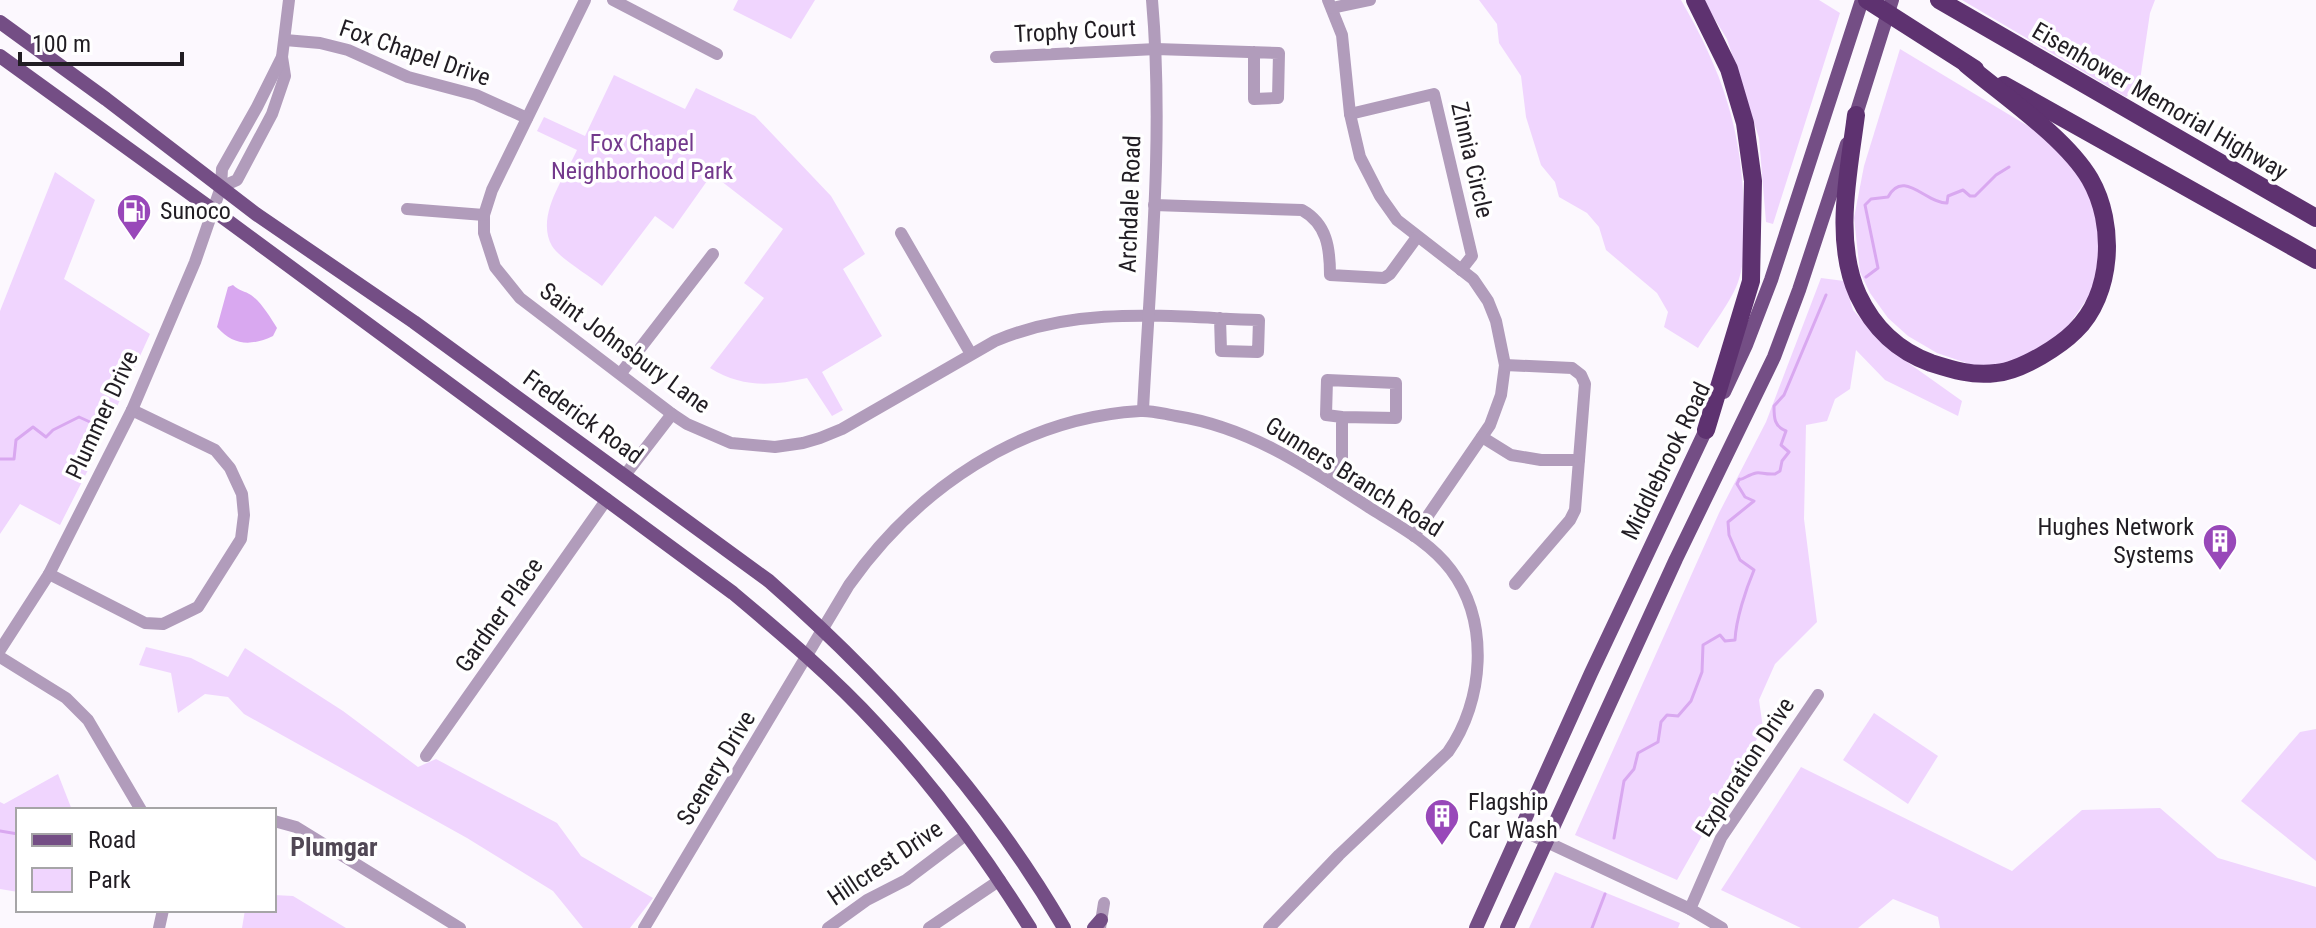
<svg xmlns="http://www.w3.org/2000/svg" width="2316" height="928" font-family="'Roboto Condensed',sans-serif">
<style>
.green{fill:#f0d5fe}
.water{fill:#d9a8f0}
.lines{fill:none;stroke-linecap:round;stroke-linejoin:round}
.stream{stroke:#d9a8f0;stroke-width:3}
.minor{stroke:#b19cbb;stroke-width:12}
.major{stroke:#744e85;stroke-width:14}
.highway{stroke:#5e3270;stroke-width:18}
.labels{text-anchor:middle;stroke-width:7;stroke-linejoin:round;paint-order:stroke}
.street-label{font-size:24px;fill:#211d23;stroke:#fff}
.park-label{font-size:24px;fill:#73398c;stroke:#fff}
.poi-label{font-size:24px;fill:#211d23;stroke:#fff;text-anchor:start}
.neighbourhood-label{font-size:26px;font-weight:bold;fill:#514855;stroke:#fff}
</style>
<rect width="100%" height="100%" fill="#fcf8fe"/>
<g class="green">
<polygon points="738,0 815,0 791,39 733,10"/>
<path d="M1479 0H1681C1722 71 1742 129 1744 211 1744 234 1746 257 1739 279 1733 300 1710 328 1698 348L1664 327 1668 312 1657 293 1606 250 1599 227 1587 213 1559 197 1555 182 1541 165 1526 117 1521 76 1499 43 1497 24Z"/>
<polygon points="1703,0 1819,0 1840,13 1773,224 1766,222 1759,138 1727,39"/>
<polygon points="1962,0 2155,0 2150,13 2139,87 2126,97"/>
<polygon points="1900,49 2033,129 2063,154 2093,197 2102,248 2091,293 2069,325 2056,337 2014,362 1978,367 1937,353 1908,336 1888,318 1870,293 1860,272 1854,218 1864,166"/>
<path d="M614 75 685 109 696 88 755 116 831 196 865 254 843 269 882 336 822 372 843 410 832 416 807 378C772 386 742 388 710 368L764 298 744 283 783 229 712 174 673 229 655 216 602 286C590 276 559 258 552 246 535 216 565 177 577 150L537 131 544 117 585 136Z"/>
<polygon points="55,172 95,200 64,279 150,334 89,468 60,525 20,504 0,534 0,311"/>
<polygon points="1821,278 1844,281 1853,310 1886,347 1962,401 1958,416 1885,380 1856,350 1850,389 1835,399 1827,421 1806,425 1804,519 1817,622 1775,664 1759,700 1763,728 1677,880 1575,835 1719,513 1766,422"/>
<polygon points="146,647 191,658 228,677 245,648 343,711 418,767 436,759 557,823 581,856 653,898 630,928 583,928 553,891 467,838 244,714 228,697 205,694 178,713 171,673 139,665"/>
<polygon points="1874,713 1938,756 1908,804 1843,760"/>
<polygon points="2316,729 2316,861 2241,801 2300,732"/>
<polygon points="1801,767 2012,871 2082,810 2160,808 2218,858 2316,887 2316,928 1940,928 1938,917 1893,899 1858,928 1801,928 1721,890"/>
<polygon points="58,774 72,810 18,810 18,892 0,889 0,802 4,804"/>
<polygon points="1555,872 1680,923 1678,928 1529,928"/>
<polygon points="274,895 293,896 346,928 242,928 245,910 274,910"/>
</g>
<path class="water" d="M233 285C239 291 245 291 251 295 261 302 270 317 277 328L273 336C252 346 233 346 217 327L228 287Z"/>
<g class="lines">
<g class="stream">
<path d="M1866 277 1878 268 1865 205 1871 199 1888 197C1903 168 1927 204 1947 203L1948 196 1963 190 1970 196H1975L1996 175 2009 167"/>
<polyline points="0,459 14,459 16,440 33,427 46,437 53,430 79,417 90,422"/>
<polyline points="0,831 18,834"/>
<path d="M1614 838 1624 781 1634 769 1638 753 1658 742 1661 722 1667 715 1678 716 1691 701 1702 672 1703 645 1720 635 1725 641 1735 640C1736 619 1746 589 1754 570L1740 560 1729 535 1728 522 1754 501 1745 497 1737 484C1742 474 1736 483 1746 477 1761 469 1759 475 1775 474L1780 471 1782 461 1789 452 1781 445 1786 431C1774 426 1774 418 1774 406L1784 395 1826 295"/>
<polyline points="1592,928 1605,894"/>
</g>
<g class="minor">
<path d="M585 0 492 190 484 215V233L495 267 520 298 672 414 687 424 731 443 775 447 803 443 820 438 842 429 995 341C1079 305 1170 317 1259 320L1258 352 1221 351 1220 318"/>
<polyline points="613,0 717,54"/>
<polyline points="1328,0 1342,35 1350,114 1360,157 1380,196 1397,220 1473,279 1488,301 1496,321 1505,365 1501,395 1490,425 1414,536"/>
<polyline points="1332,8 1370,0"/>
<polyline points="285,40 320,43 348,50 408,77 476,95 527,118"/>
<polyline points="996,57 1156,49 1279,53 1278,98 1254,99 1254,52"/>
<polyline points="1350,114 1434,94 1472,256 1461,270"/>
<polyline points="221,187 237,180 272,114 285,76 282,57"/>
<path d="M1154 205 1302 210C1327 224 1330 248 1330 275L1384 278 1390 274 1417 237"/>
<polyline points="407,209 484,215"/>
<polyline points="901,233 971,354"/>
<polyline points="1505,365 1572,368 1581,375 1585,384 1575,510 1570,520 1515,584"/>
<polyline points="621,373 713,254"/>
<path d="M1143 410C1150 274 1164 136 1152 0"/>
<polyline points="1482,437 1511,455 1541,460 1579,460"/>
<polyline points="625,475 672,414"/>
<polyline points="1330,482 1342,457 1342,417 1326,415 1327,380 1396,383 1396,418 1342,417"/>
<polyline points="49,574 145,623 163,624 198,607 241,539 244,515 242,494 230,468 215,450 132,410"/>
<polyline points="0,650 49,574 132,410 195,262 221,187 222,169 257,107 282,57 289,0"/>
<polyline points="0,657 66,698 88,720 141,810"/>
<polyline points="426,756 607,499"/>
<polyline points="274,821 296,827 460,928"/>
<polyline points="1519,829 1690,909 1722,928"/>
<polyline points="1690,909 1721,838 1818,695"/>
<polyline points="159,928 163,910"/>
<path d="M644 928 849 585C917 489 1020 418 1140 411 1151 410 1164 414 1176 416 1249 427 1309 468 1370 508 1399 526 1431 543 1451 570 1490 622 1484 701 1448 752L1339 855 1269 928"/>
<polyline points="828,928 867,900 906,880 967,834"/>
<polyline points="929,928 1000,880"/>
<polyline points="1100,928 1104,903"/>
</g>
<g class="major">
<path d="M0 22 106 99 256 214 414 322 769 581C884 682 987 795 1064 928"/>
<path d="M0 56 213 210 733 593C783 635 833 677 877 725 935 787 985 856 1030 928"/>
<polyline points="1853,124 1892,0"/>
<polyline points="1724,392 1746,345 1771,280 1862,0"/>
<polyline points="1094,928 1101,920"/>
<polyline points="1476,928 1591,673 1710,421"/>
<polyline points="1507,928 1676,559 1774,357 1799,290 1847,144"/>
</g>
<g class="highway">
<polyline points="1695,0 1729,69 1745,123 1753,181 1751,281 1706,430"/>
<polyline points="1867,0 1975,69"/>
<polyline points="1939,0 2316,218"/>
<polyline points="2004,85 2316,260"/>
<path d="M1856 115C1849 171 1833 240 1858 295 1873 327 1898 351 1931 363 1953 370 1972 376 1996 373 2011 372 2027 364 2041 356 2053 349 2065 341 2075 331 2113 294 2116 224 2090 179 2066 138 2004 96 1966 64"/>
</g>
</g>
<defs>
<g id="fuel-pin" transform="scale(1.8)"><path d="M0 17L-7.5 6A9.5 9.5 0 1 1 7.5 6Z" fill="#9848b9" stroke="#fff"/><path d="M-5.5-6h7V0h2V4h1.3V-2.5L3-4.5l.8-.8L6-3V5H2.5V1h-1V6h-7ZM-4.2-4.7v3.2H.2V-4.7Z" fill="#fff"/></g>
<g id="building-pin" transform="scale(1.8)"><path d="M0 17L-7.5 6A9.5 9.5 0 1 1 7.5 6Z" fill="#9848b9" stroke="#fff"/><path d="M-4-6H4V6H1V3H-1V6H-4ZM-2.5-4.3h1.7v1.8h-1.7ZM.8-4.3h1.7v1.8H.8ZM-2.5-1h1.7V.8h-1.7ZM.8-1h1.7V.8H.8Z" fill="#fff"/></g>
</defs>
<g fill-rule="evenodd">
<use href="#fuel-pin" x="134" y="211"/>
<use href="#building-pin" x="2220" y="541"/>
<use href="#building-pin" x="1442" y="816"/>
</g>
<g class="labels">
<g class="street-label">
<text transform="translate(1075 31) rotate(-3)" y="8">Trophy Court</text>
<text transform="translate(415 53) rotate(19)" y="8">Fox Chapel Drive</text>
<text transform="translate(2160 101) rotate(30)" y="8">Eisenhower Memorial Highway</text>
<text transform="translate(1472 160) rotate(77)" y="8">Zinnia Circle</text>
<text transform="translate(1130 204) rotate(-88)" y="8">Archdale Road</text>
<text transform="translate(625 348) rotate(36)" y="8">Saint Johnsbury Lane</text>
<text transform="translate(102 415) rotate(-65)" y="8">Plummer Drive</text>
<text transform="translate(583 417) rotate(36)" y="8">Frederick Road</text>
<text transform="translate(1666 461) rotate(-64)" y="8">Middlebrook Road</text>
<text transform="translate(1354 477) rotate(32)" y="8">Gunners Branch Road</text>
<text transform="translate(499 615) rotate(-55)" y="8">Gardner Place</text>
<text transform="translate(1745 767) rotate(-57)" y="8">Exploration Drive</text>
<text transform="translate(716 768) rotate(-59)" y="8">Scenery Drive</text>
<text transform="translate(885 863) rotate(-34)" y="8">Hillcrest Drive</text>
</g>
<g class="park-label">
<text x="642" y="151">Fox Chapel<tspan x="642" dy="28">Neighborhood Park</tspan></text>
</g>
<g class="poi-label">
<text x="160" y="219">Sunoco</text>
<text x="2194" y="535" text-anchor="end">Hughes Network<tspan x="2194" dy="28">Systems</tspan></text>
<text x="1468" y="810">Flagship<tspan x="1468" dy="28">Car Wash</tspan></text>
</g>
<g class="neighbourhood-label">
<text x="334" y="856">Plumgar</text>
</g>
</g>
<rect x="16" y="808" width="260" height="104" fill="#ffffff" stroke="#a6a5a7" stroke-width="2"/>
<rect x="32" y="834" width="40" height="12" fill="#744e85" stroke="#a6a5a7" stroke-width="2"/>
<text x="88" y="848" font-size="24" fill="#211d23">Road</text>
<rect x="32" y="868" width="40" height="24" fill="#f0d5fe" stroke="#a6a5a7" stroke-width="2"/>
<text x="88" y="888" font-size="24" fill="#211d23">Park</text>
<path d="M20 52v12h162v-12" fill="none" stroke="#211d23" stroke-width="4"/>
<text x="32" y="52" font-size="24" fill="#211d23" stroke="#ffffff" stroke-width="6" paint-order="stroke">100 m</text>
</svg>
